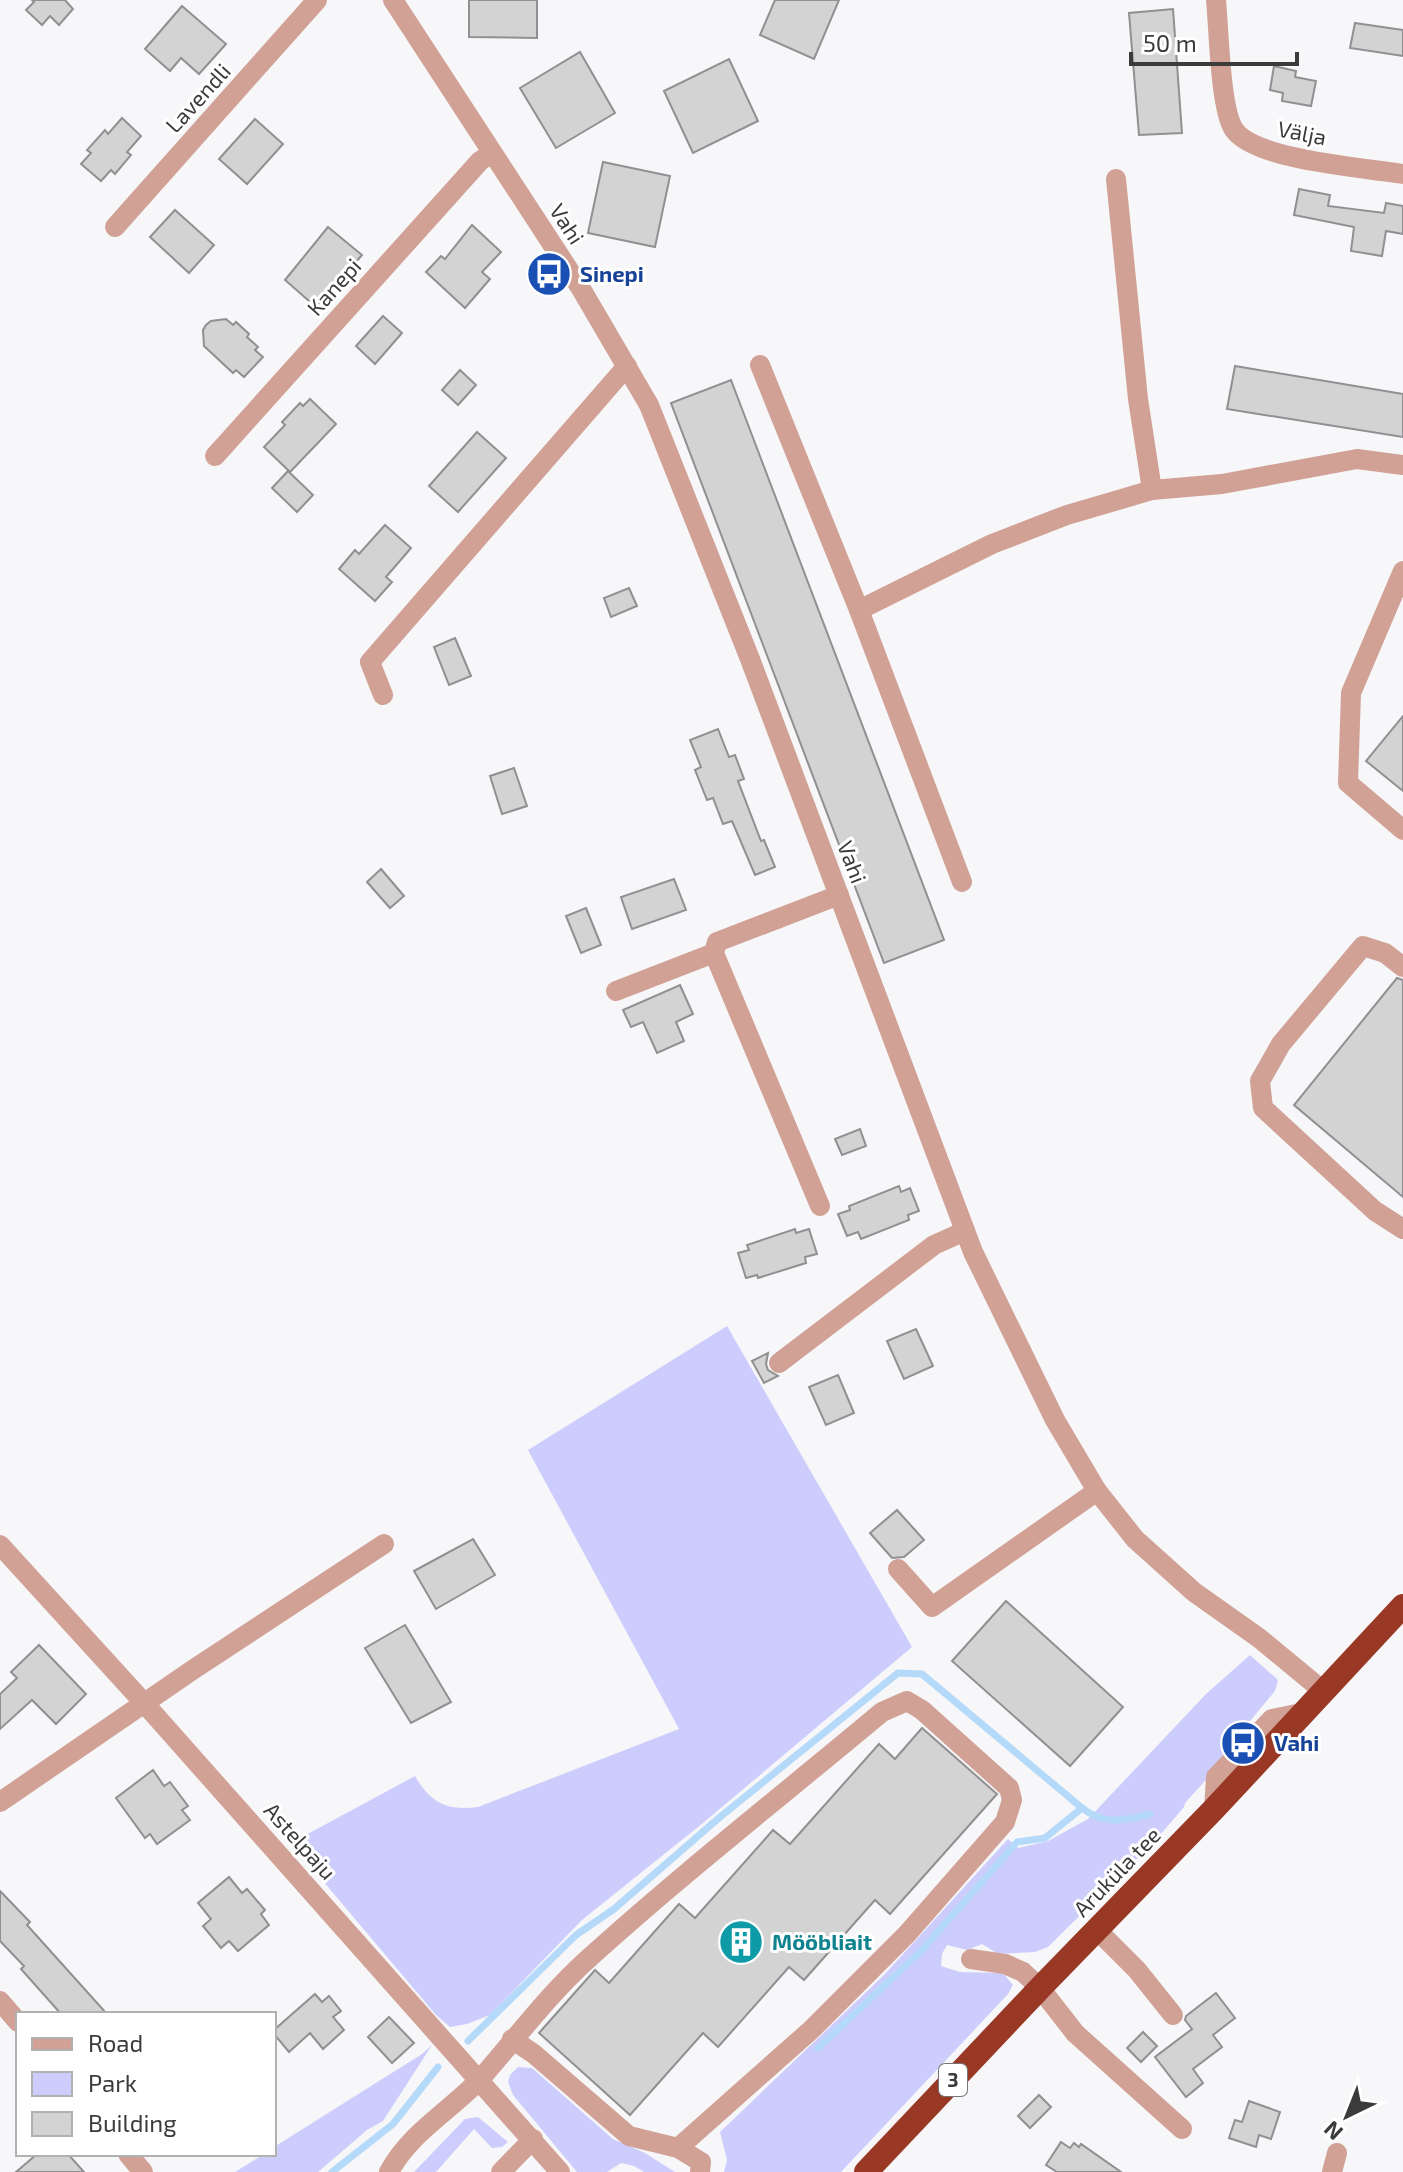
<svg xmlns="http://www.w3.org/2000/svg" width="1403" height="2172" font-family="'Exo 2',sans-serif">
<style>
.green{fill:#cdcdfd}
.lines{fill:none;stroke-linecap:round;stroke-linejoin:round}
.stream{stroke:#b5d9f8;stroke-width:7}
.building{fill:#d4d3d4;stroke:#908f91;stroke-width:2}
.minor{stroke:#d1a196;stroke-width:20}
.highway{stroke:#993925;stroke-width:24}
.labels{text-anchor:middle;stroke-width:6;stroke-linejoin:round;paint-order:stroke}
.shield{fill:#fff;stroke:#767676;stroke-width:2}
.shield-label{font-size:20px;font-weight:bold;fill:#3b3b3c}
.street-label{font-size:22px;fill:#3b3b3c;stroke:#fff}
.transit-label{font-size:22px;font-weight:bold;fill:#164399;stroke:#fff;text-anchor:start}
.culture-label{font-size:22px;font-weight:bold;fill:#0d838f;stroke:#fff;text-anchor:start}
</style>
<rect width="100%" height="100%" fill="#f7f7f9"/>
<g class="green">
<path d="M727 1326 912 1647 703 1823 582 1920 490 2015 467 2024 450 2027 436 2015 291 1843 415 1776C430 1802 446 1811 478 1807L679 1729 528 1450Z"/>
<polygon points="1250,1655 1278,1680 1275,1691 1231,1744 1234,1749 1185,1803 1184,1807 1154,1842 1048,1947 1035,1952 998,1954 982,1944 967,1950 947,1945 942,1954 941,1966 960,1972 1003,1973 1013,1985 1008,1994 841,2172 724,2172 727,2160 720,2132 884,1975 1008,1839 1018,1848 1048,1841 1088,1819 1206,1694"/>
<polygon points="432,2045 383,2121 367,2130 318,2172 235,2172 264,2154 274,2154 274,2147 422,2054"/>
<polygon points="518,2067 532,2068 613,2139 645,2153 675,2172 644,2172 634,2166 621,2163 607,2172 577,2172 513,2095 508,2082 510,2075"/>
<polygon points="478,2117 508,2142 502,2147 492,2148 474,2129 436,2172 414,2172 465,2119"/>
</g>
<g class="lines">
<g class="stream">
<path d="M468 2041 576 1935 614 1909 720 1817 898 1673 922 1674 1082 1808C1105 1826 1124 1820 1150 1814"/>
<polyline points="818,2048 921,1951 1017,1842 1045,1838 1082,1808"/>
<polyline points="332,2172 393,2124 438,2067"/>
</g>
</g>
<g class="building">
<polygon points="32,0 65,0 73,9 59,25 50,16 42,25 26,10 34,2"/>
<polygon points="469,0 537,0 537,38 469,37"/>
<polygon points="775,0 839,0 814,59 760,35"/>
<polygon points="182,6 226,44 199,74 181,58 170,71 145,49"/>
<polygon points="1173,9 1182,133 1139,135 1129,13"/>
<polygon points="1355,23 1403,30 1403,56 1350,48"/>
<polygon points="580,52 615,113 556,148 520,88"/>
<polygon points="729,59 758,121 693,153 664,91"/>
<polygon points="1274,66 1296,71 1295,77 1316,81 1311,106 1282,101 1283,93 1270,90"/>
<polygon points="122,118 141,136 127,152 131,155 115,174 111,170 101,181 81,164 91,153 87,150 105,130 108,134"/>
<polygon points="255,119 283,144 247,184 219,159"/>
<polygon points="603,162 670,176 655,247 588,233"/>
<polygon points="1299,189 1330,195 1328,206 1384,213 1386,203 1403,206 1403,234 1386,231 1382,256 1351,251 1354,227 1294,215"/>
<polygon points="175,210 214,245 189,273 150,237"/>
<polygon points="472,225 501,252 482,272 490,279 465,308 426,272 441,256 445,259"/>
<polygon points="328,227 362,255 316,307 285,280"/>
<polygon points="383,316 402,333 375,364 356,346"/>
<polygon points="226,319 233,325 236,322 249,334 247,337 258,347 255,350 263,357 244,377 236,370 233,373 204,346 203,330 206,325 211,321"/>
<polygon points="1235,366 1403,394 1403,437 1227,409"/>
<polygon points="460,370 476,385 458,405 442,390"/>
<polygon points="731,380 944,940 884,963 671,403"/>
<polygon points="310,399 336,424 290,472 264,447 285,425 282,422 300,403 303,406"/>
<polygon points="477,432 506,458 458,512 429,486"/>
<polygon points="288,471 313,495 297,512 272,488"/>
<polygon points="385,525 411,548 386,577 392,582 375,601 339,569 355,550 359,554"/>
<polygon points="629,588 637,606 611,617 604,598"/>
<polygon points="455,638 471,676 449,685 434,647"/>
<polygon points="1403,716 1403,791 1366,761"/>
<polygon points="718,729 729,757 735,755 744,779 738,781 761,841 764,840 775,867 755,875 732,821 723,824 713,798 707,800 695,770 701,767 690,740"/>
<polygon points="514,768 527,806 502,814 490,776"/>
<polygon points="381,869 404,896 390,908 367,882"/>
<polygon points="674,879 686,910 632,929 621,897"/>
<polygon points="586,908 601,945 581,953 566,916"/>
<polygon points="1397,978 1403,980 1403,1197 1294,1105"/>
<polygon points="680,985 693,1014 676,1022 684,1041 657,1053 643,1022 631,1027 623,1010"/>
<polygon points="860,1129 866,1146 842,1155 835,1139"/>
<polygon points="899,1186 901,1192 910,1188 919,1211 908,1215 909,1220 861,1239 858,1232 847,1236 838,1214 850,1210 849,1206"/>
<polygon points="795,1229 796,1233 809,1229 817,1254 805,1257 806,1263 758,1278 757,1275 746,1278 738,1253 749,1250 747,1245"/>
<polygon points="916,1329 933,1366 904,1379 887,1341"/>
<polygon points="768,1353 766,1364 768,1370 778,1376 764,1383 752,1361"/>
<polygon points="838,1375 854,1413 826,1425 809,1387"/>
<polygon points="897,1510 924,1540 904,1557 892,1558 870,1533"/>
<polygon points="473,1539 495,1575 436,1609 414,1571"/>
<polygon points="1006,1601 1123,1707 1070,1766 952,1661"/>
<polygon points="405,1625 451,1702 411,1723 365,1648"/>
<polygon points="39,1645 86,1694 56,1724 32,1700 0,1729 0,1694 17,1678 11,1672"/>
<polygon points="922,1728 997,1794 890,1914 875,1900 804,1980 789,1967 718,2047 703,2033 630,2115 539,2033 595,1970 609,1983 679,1904 695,1918 773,1830 790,1844 879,1744 895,1759"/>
<polygon points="153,1770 164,1786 170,1782 188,1806 182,1810 190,1820 157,1844 150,1834 145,1838 116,1798"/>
<polygon points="229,1877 242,1893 247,1889 265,1910 261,1914 269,1925 238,1951 229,1941 221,1948 203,1926 211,1919 198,1903"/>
<polygon points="0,1891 30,1922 27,1925 107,2014 61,2014 21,1969 24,1966 0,1941"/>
<polygon points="1216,1993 1235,2018 1213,2035 1222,2047 1193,2069 1203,2083 1186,2097 1155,2057 1192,2029 1185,2020 1186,2016"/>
<polygon points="315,1994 322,2002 329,1996 341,2011 333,2017 344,2030 323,2049 310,2033 289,2052 274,2034 274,2030"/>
<polygon points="389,2017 414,2043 392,2063 368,2037"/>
<polygon points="1143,2032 1157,2046 1141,2062 1127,2048"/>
<polygon points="1039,2095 1051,2107 1030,2128 1018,2116"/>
<polygon points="1249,2101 1280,2112 1271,2139 1259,2135 1256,2147 1229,2138 1235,2120 1242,2122"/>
<polygon points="1061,2142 1070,2148 1074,2143 1079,2147 1081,2144 1121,2172 1057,2172 1046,2165"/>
<polygon points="37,2154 68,2154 84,2172 16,2172"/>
</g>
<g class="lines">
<g class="minor">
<polyline points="393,0 580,287 649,405 750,659 973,1252 1055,1420 1097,1491 1135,1539 1194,1592 1259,1638 1322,1690"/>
<path d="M1216 0C1219 30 1220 105 1233 128 1251 160 1366 168 1403 174"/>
<polyline points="1116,179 1138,399 1152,490"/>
<polyline points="115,227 317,0"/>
<polyline points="760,365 859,610"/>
<polyline points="215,456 480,161 492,153"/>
<polyline points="1403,571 1351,693 1348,783 1403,830"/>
<polyline points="383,695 370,662 627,366"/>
<polyline points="962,882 859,610 992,544 1067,515 1152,490 1222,484 1357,459 1403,465"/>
<polyline points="1403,967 1385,953 1363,946 1281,1044 1260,1081 1263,1108 1375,1211 1403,1229"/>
<polyline points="616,991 714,953"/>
<polyline points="820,1206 714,953 717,942 839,895"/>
<polyline points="779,1363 934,1245 965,1231"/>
<polyline points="0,1545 145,1704 560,2172"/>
<polyline points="898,1569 932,1607 1097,1491"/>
<polyline points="0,1802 194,1669 384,1544"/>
<polyline points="1214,1809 1216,1777 1272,1719 1301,1713"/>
<polyline points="1097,1930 1137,1970 1173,2015"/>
<polyline points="971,1959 1005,1964 1023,1972 1040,1988 1075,2033 1182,2129"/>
<polyline points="0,2001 18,2022"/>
<polyline points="512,2039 534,2054 629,2136 678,2148"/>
<polyline points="128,2154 143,2172"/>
<path d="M389 2172C410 2132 453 2109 482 2077 517 2037 549 1994 588 1959 683 1873 784 1794 882 1712L907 1701 922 1710 1009 1788 1012 1800 1005 1822 907 1934 811 2030 678 2148 701 2162 700 2172"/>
<polyline points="501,2172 533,2139"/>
<polyline points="1332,2172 1337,2153"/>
</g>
<polyline class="highway" points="866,2172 1040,1988 1214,1809 1403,1606"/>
</g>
<defs>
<g id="bus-disc" transform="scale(2.3)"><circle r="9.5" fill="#1a4fb4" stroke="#fff"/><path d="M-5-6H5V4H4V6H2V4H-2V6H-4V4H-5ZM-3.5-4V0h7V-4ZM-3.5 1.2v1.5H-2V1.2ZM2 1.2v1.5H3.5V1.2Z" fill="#fff"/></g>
<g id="building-disc" transform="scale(2.3)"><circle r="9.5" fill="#0f9aa8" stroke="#fff"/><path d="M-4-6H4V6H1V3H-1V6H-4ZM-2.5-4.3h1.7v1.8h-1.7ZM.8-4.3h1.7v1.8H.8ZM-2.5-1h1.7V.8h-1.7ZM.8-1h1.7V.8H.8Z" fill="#fff"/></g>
</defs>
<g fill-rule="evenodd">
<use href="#bus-disc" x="549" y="274"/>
<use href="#bus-disc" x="1243" y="1743"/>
<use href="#building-disc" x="741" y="1942"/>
</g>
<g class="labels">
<rect class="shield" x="939" y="2064" width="28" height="32" rx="6"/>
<g class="shield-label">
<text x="953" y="2087">3</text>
</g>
<g class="street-label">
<text transform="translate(198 98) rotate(-48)" y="8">Lavendli</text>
<text transform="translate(1302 133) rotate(11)" y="8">Välja</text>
<text transform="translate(567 224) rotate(57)" y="8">Vahi</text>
<text transform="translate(334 287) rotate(-48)" y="8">Kanepi</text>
<text transform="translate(852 862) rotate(69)" y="8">Vahi</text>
<text transform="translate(300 1841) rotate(48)" y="8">Astelpaju</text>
<text transform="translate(1117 1872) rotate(-46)" y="8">Aruküla tee</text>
</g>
<g class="transit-label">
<text x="580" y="282">Sinepi</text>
<text x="1274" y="1751">Vahi</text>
</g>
<g class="culture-label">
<text x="772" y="1950">Mööbliait</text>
</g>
</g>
<rect x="16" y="2012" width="260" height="144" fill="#ffffff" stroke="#b1b1b1" stroke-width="2"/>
<rect x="32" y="2038" width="40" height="12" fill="#d1a196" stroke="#b1b1b1" stroke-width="2"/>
<text x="88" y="2052" font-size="24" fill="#3b3b3c">Road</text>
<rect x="32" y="2072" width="40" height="24" fill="#cdcdfd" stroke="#b1b1b1" stroke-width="2"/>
<text x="88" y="2092" font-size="24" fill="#3b3b3c">Park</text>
<rect x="32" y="2112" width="40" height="24" fill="#d4d3d4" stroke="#b1b1b1" stroke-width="2"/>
<text x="88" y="2132" font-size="24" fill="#3b3b3c">Building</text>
<g transform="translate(1347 2116) rotate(223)" stroke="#ffffff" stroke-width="6" paint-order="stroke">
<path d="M0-6L14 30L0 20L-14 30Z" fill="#3b3b3c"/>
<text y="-12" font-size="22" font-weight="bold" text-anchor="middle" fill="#3b3b3c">N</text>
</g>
<path d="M1131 52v12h166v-12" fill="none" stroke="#3b3b3c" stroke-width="4"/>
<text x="1143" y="52" font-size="24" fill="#3b3b3c" stroke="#ffffff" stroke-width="6" paint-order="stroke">50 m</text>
</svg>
